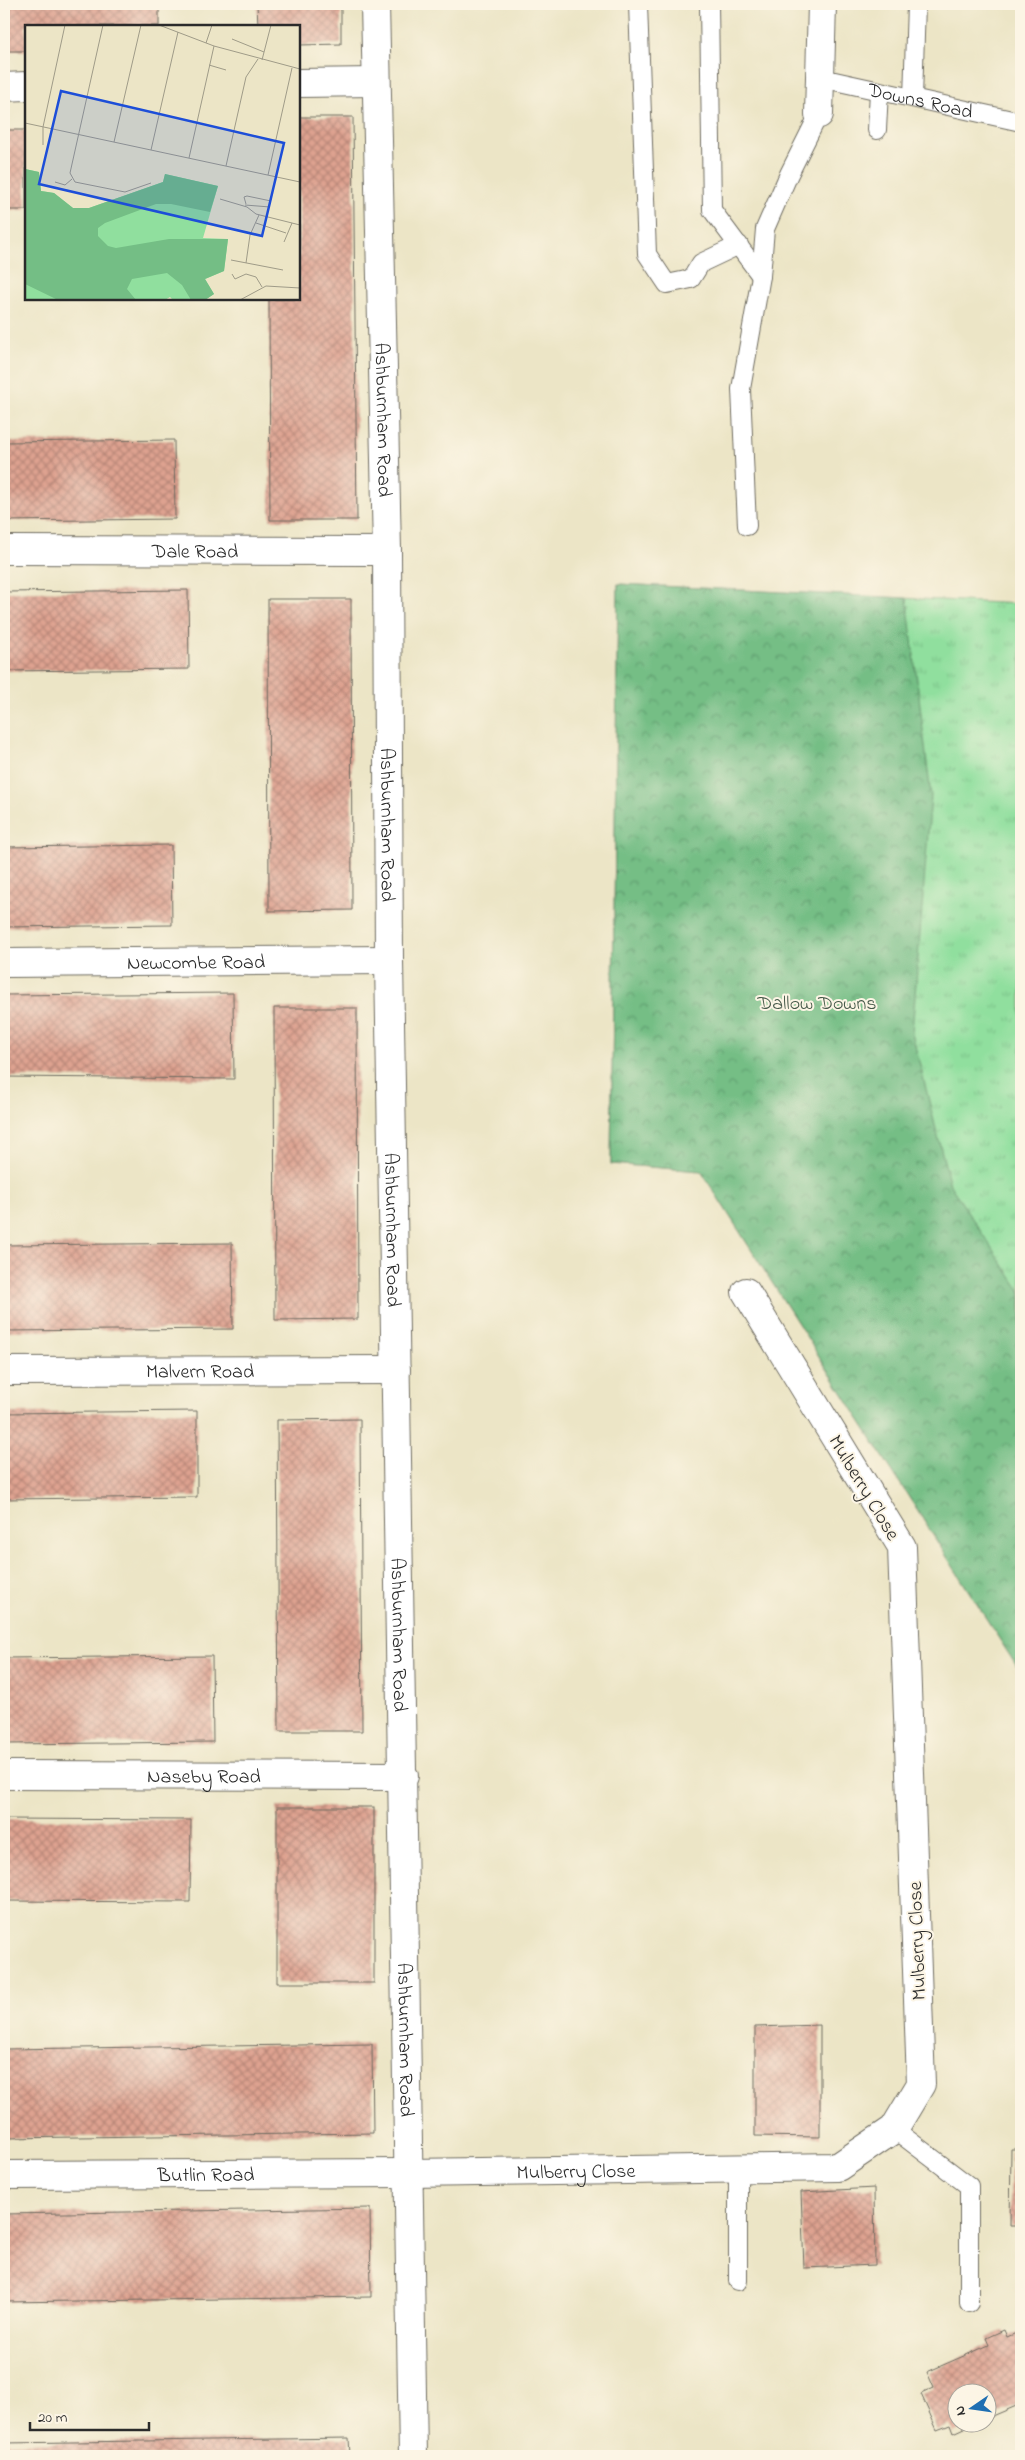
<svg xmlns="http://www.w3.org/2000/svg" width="1025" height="2460" font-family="'Indie Flower',sans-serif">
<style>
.grass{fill:url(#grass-tufts);stroke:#5e8564}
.forest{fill:url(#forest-crowns);stroke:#507458}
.building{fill:url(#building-cross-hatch)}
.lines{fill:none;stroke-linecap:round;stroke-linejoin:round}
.lane-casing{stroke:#6f6c61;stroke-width:20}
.street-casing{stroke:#6f6c61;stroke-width:30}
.lane{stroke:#fff;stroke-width:18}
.street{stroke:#fff;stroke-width:28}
.labels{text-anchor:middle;stroke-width:4;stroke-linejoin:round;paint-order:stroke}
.street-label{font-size:20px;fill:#2b2b2b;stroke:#fcf5e5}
.park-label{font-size:20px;fill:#445848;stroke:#fcf5e5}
.inset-road{fill:none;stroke:#9f9b88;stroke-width:1}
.view{fill:#1d4ed8;fill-opacity:0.15;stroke:#1d4ed8;stroke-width:2.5}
.inset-edge{fill:none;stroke:#2b2b2b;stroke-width:2.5}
</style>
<defs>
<pattern id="grass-tufts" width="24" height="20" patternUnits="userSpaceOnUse" patternTransform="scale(1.25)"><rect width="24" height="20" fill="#90df9e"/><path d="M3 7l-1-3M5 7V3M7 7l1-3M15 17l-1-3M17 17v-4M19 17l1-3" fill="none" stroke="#7cc088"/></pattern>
<pattern id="forest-crowns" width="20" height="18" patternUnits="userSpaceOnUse" patternTransform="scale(1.25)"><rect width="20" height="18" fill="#74be85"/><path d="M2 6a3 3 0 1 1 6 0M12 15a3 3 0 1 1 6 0" fill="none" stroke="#5f9b6d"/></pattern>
<pattern id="building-cross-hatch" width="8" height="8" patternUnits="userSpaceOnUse" patternTransform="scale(1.25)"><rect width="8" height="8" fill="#dea290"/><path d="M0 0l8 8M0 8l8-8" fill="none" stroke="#b48476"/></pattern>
</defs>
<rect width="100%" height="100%" fill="#fcf5e5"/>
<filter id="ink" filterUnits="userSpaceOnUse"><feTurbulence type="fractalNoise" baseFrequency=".02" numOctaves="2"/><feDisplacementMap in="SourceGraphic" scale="10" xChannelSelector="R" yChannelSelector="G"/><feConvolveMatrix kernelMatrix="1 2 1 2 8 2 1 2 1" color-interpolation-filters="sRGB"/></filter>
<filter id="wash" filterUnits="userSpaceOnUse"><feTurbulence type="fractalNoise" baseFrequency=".0096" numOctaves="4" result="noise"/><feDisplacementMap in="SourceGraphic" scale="20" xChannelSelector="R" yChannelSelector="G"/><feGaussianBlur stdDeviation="1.12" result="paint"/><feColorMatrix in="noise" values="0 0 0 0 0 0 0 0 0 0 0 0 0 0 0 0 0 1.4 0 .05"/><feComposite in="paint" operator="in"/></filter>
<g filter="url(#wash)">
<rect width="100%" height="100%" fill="#ece5c6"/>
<polygon class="grass" points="618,584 1021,604 1021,1673 701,1171 611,1164"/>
<polygon class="forest" points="618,584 907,598 931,796 912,1033 950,1185 1021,1292 1021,1673 701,1171 611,1164"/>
<g id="blocks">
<g class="building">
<polygon points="4,4 159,4 159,26 26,26 26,51 4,51"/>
<polygon points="257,4 341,4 341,44 299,45 299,26 258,26"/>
<polygon points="299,117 353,117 357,520 270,520 269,299 299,299"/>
<rect x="4" y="130" width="22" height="80"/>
<polygon points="174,440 175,519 4,521 4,442"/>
<polygon points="188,590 189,669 4,671 4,592"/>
<polygon points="268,599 351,599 352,910 269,911"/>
<polygon points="171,845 172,925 4,927 4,847"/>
<polygon points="233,993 234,1079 4,1077 4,995"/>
<polygon points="274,1008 357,1008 358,1319 275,1320"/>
<polygon points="232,1243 233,1329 4,1331 4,1245"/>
<polygon points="197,1411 197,1497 4,1499 4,1413"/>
<polygon points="360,1419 362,1731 279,1731 277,1420"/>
<polygon points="212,1656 213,1742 4,1744 4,1658"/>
<rect x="277" y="1807" width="97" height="176"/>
<polygon points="4,1819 191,1820 190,1902 4,1901"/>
<polygon points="820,2025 820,2137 755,2136 755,2027"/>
<polygon points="372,2044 373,2133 4,2138 4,2049"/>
<polygon points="1011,2149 1021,2149 1021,2226 1010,2226"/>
<polygon points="874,2188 875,2265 804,2268 801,2192"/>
<polygon points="370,2208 371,2297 4,2302 4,2214"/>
<polygon points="1004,2330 1007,2337 1021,2331 1021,2404 988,2418 988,2392 958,2392 958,2422 977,2422 953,2433 950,2425 937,2430 921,2394 934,2388 927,2372 989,2345 986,2338"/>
<polygon points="349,2438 350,2456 4,2456 4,2443"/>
</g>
</g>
</g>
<g filter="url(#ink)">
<use href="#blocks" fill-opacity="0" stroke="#6f6c61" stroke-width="1"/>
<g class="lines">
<g class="lane-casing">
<g id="lane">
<polyline points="638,4 647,254 667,284 691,279 701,263 739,245"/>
<polyline points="709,4 712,210 761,276"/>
<path id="s1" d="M821 78 1021 122"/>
<polyline points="913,98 916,4"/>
<polyline points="877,130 879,91"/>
<polyline points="747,526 741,389 761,276 765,229 789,174 819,114"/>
<polyline points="894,2129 969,2186 969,2303"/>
<polyline points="738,2168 738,2281"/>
</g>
</g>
<g class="street-casing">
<g id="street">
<path id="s2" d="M375 4 387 551 389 960 413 2456"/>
<polyline points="299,83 376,82"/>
<polyline points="4,87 26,86"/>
<polyline points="819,114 822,4"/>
<path id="s3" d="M4 550 387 551"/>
<path id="s4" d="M4 963 389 960"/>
<path id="s5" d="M4 1371 396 1370"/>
<path id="s6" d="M4 1775 404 1776"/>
<path id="s7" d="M4 2175 408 2173 838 2167 894 2129 921 2084 902 1547 746 1292"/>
</g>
</g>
<use href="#lane" class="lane"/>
<use href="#street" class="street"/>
</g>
</g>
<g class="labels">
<g class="street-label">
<text dy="7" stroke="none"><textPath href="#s1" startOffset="102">Downs Road</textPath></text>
<text dy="7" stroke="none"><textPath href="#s2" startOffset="416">Ashburnham Road</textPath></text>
<text dy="7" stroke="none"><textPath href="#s3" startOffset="191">Dale Road</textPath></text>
<text dy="7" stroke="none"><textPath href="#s2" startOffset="821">Ashburnham Road</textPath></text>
<text dy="7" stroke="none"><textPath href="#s4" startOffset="192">Newcombe Road</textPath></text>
<text dy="7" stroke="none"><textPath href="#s2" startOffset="1226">Ashburnham Road</textPath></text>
<text dy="7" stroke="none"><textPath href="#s5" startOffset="196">Malvern Road</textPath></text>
<text transform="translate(865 1487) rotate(59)" y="7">Mulberry Close</text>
<text dy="7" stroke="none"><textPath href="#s2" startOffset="1631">Ashburnham Road</textPath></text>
<text dy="7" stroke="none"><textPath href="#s6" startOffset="200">Naseby Road</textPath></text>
<text transform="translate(916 1941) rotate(-92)" y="7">Mulberry Close</text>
<text dy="7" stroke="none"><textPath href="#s2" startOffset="2036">Ashburnham Road</textPath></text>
<text dy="7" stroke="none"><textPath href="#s7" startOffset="572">Mulberry Close</textPath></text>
<text dy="7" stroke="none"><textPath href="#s7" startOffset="202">Butlin Road</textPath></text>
</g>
<g class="park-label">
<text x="817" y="1009">Dallow Downs</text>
</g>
</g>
<g transform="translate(25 25)">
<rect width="275" height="275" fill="#ece5c6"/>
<path d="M0 144 14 147 16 166 29 168 48 183H64L138 157 140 149 193 161 178 213 203 214 199 246 180 254 189 269 180 275H148L145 272 140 275H0Z" fill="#90df9e"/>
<path d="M0 144 14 147 16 166 29 168 48 183H64L138 157 140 149 193 161 185 187 146 179H131L80 198 73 203V211L83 221 91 223 144 214H203L199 246 180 254 189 269 180 275H166L157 260 142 248 107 254 102 264 111 275H33L0 259Z" fill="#74be85"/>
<path class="inset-road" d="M78 0 45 148 50 157 100 167 126 158M134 0 189 21 275 44M207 14 239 27M181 18 187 0M237 35 246 0M184 40 201 45M0 98 275 157M89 117 116 0M18 120V102L40 0M126 125 153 7M164 133 189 21M201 141 221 52 233 34M243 150 267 43M30 157 40 160 47 154M195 174 222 182 231 189 275 200M221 179 219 172 222 171 246 176M220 180 245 182M231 198 261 208M259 217 267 198M206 235 258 245M221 238 225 210 234 190M207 249 210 254 221 249 231 252 237 262M215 275 241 261 275 263"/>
<path class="view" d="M36 66 259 118 237 211 14 159Z"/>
<rect width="275" height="275" class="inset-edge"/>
</g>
<rect width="1025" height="2460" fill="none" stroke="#fcf5e5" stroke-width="20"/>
<g transform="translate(972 2408) rotate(257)"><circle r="24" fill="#fcf5e5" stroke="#a8a49b"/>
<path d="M0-4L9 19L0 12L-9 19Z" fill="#1f6fb2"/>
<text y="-8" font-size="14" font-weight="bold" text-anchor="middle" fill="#2b2b2b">N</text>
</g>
<path d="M30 2422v8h119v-8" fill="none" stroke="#2b2b2b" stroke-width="2.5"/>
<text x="38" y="2422" font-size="15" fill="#2b2b2b" stroke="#fcf5e5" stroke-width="4" paint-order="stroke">20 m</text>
</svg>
